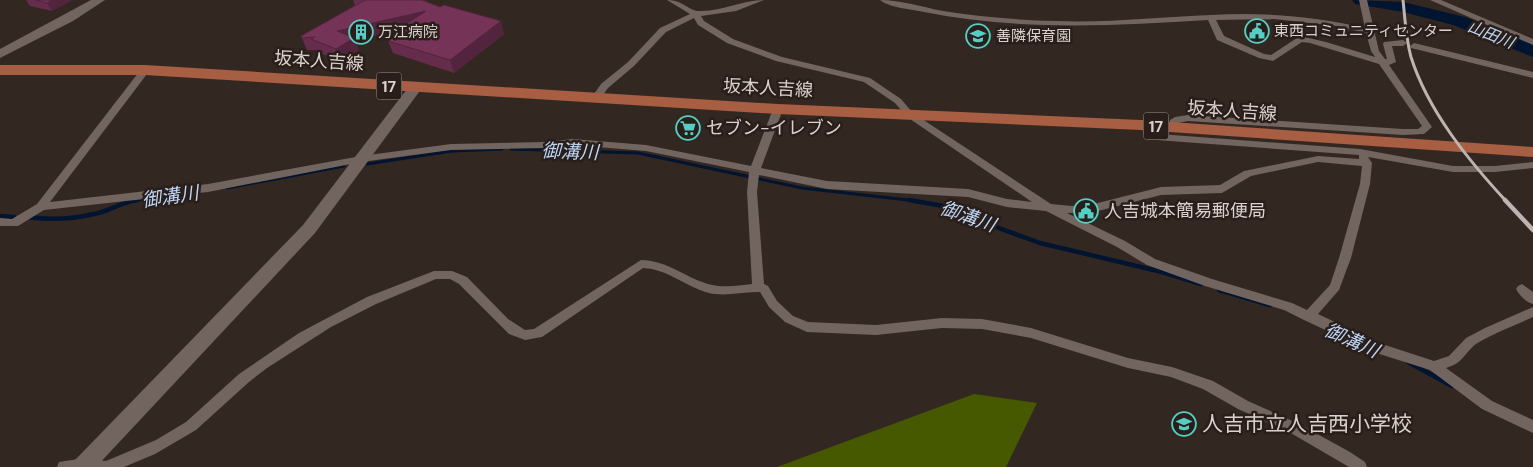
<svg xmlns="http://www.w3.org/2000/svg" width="1533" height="467" font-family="'DM Sans','Noto Sans JP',sans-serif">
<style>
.forest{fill:#465800}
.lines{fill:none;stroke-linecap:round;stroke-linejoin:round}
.stream-far1{stroke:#011430;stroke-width:3}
.stream{stroke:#011430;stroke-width:4.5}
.river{fill:#011430;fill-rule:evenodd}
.street{fill:#72645e;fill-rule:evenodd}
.secondary{fill:#72645e;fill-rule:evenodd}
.primary{fill:#a75e42;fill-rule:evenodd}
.rail-far1{stroke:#beb4b1;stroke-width:3}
.rail{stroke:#beb4b1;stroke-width:4.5}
.wall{fill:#652c4c}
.shaded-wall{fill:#53243e}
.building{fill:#763358;stroke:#53243e}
.labels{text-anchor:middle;stroke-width:5;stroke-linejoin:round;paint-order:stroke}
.far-poi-label{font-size:15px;fill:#dad1ce;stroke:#291e19;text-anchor:start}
.far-water-label{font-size:16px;font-style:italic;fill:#bcd5f7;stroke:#291e19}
.shield{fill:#291e19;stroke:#a59b98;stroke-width:1}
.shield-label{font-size:16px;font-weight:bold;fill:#dad1ce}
.street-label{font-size:18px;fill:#dad1ce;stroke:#291e19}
.poi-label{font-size:18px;fill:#dad1ce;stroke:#291e19;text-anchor:start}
.water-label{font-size:19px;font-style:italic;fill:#bcd5f7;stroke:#291e19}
.near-poi-label{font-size:21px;fill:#dad1ce;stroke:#291e19;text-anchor:start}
</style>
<rect width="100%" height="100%" fill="#332722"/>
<polygon class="forest" points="974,394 1037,403 1006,467 777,467"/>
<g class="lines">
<g class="stream-far1">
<polyline points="511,149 638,153 802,188 917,201"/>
<polyline points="367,164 452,151 502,149"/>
<polyline points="227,188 344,166"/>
<polyline points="128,201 197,193"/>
</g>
<g class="stream">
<polyline points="909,200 955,208 996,227 1040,243 1162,272 1201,284"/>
<polyline points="0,216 14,217"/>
<path d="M28 217C49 220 73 219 94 214 110 211 121 202 138 200"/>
<polyline points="1219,290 1270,305"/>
<polyline points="1408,362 1452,386"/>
</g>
<polygon class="river" points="1352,0 1403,2 1465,17 1533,44 1533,57 1453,25 1403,12 1355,4"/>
<g class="street">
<path d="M667 0C683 0 689 11 699 11 721 12 742 0 764 0L736 11 701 16 704 21 733 39 782 57 870 78 901 99 913 113 1051 204 1072 206 1094 204 1161 187 1220 185 1244 171 1318 156 1359 159V155L1156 140 1138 127 1136 125 1138 123 1141 122 1159 134 1360 149 1453 166H1495L1533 162V168L1495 172H1453L1368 157 1372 163 1370 184 1351 258 1339 290 1318 314 1379 343 1434 361 1449 356 1466 338 1485 328 1533 307V317C1514 326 1494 333 1476 344 1463 354 1465 362 1446 368L1492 401 1533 420V433L1482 409 1430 370 1370 351 1304 320 1284 310 1205 286 1147 265 1117 247 1046 211 1007 207 968 197 827 189 759 175 757 192 764 284 768 286 777 301 793 316 808 322 876 325 942 318 982 319 1031 328 1128 358 1172 367 1213 381 1248 401 1299 424 1350 452 1365 462 1367 467H1349L1289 432 1238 409 1203 389 1171 377 1128 368 1031 338 982 329 942 328 876 335 807 332 785 322 769 307 760 292C743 291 727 297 709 293 686 287 668 269 643 268L542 337 525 340 509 334 459 284 450 279H436L376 304 331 327 267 368 249 382 196 430 155 454 124 467H57L59 462 85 458 106 461 156 440 186 422 239 374 299 333 367 297 434 271H452L467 277 508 319 525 330 534 329 641 260C669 261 684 277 708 284 722 288 737 286 752 284L747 192 749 172 646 151 573 145 545 148 451 150 361 162 208 192 44 210 18 226H0V218L12 219 37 204 142 68 145 67 150 70 50 202 208 184 361 156 451 144 545 142 573 139 646 145 751 166 773 109 778 106 783 109 761 168 827 181 968 189 1007 199 1032 202 907 117 895 103 864 82 776 61 727 43 698 25 694 18 666 32 634 66 608 88 600 99H594L592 97 601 84 628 62 660 28 690 14ZM1318 162 1362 166 1360 184 1339 258 1330 285 1307 310 1292 303 1212 279 1155 259 1125 241 1067 213 1094 212 1161 195 1222 193 1251 176Z"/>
<path d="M880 0C901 0 922 7 943 11 981 17 1018 20 1056 21 1108 23 1160 17 1211 15 1263 12 1314 16 1365 28L1359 0H1367L1379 51 1385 59H1387L1383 44 1384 42 1403 40 1407 43 1403 46H1392L1396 62 1389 65 1432 127 1424 134 1403 135 1188 121 1178 123 1179 127 1174 130 1169 127 1170 120 1175 117 1188 115 1403 129H1418L1422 126 1379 64 1310 43 1302 42 1273 61 1259 58 1217 40 1208 20C1112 26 1018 31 924 12 911 9 890 8 880 0ZM1274 19 1337 26 1366 33 1371 51 1375 57 1326 42 1300 36 1271 55 1264 54 1224 36 1216 20Z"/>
<polygon points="1430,0 1441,0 1533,39 1533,45"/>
<polygon points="1414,43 1533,72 1533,78 1411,48 1410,46"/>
<path d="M1522 284 1533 292V304C1526 302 1519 295 1516 289L1518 286Z"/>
</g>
<g class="secondary">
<polygon points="91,0 105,0 73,21 0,58 0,49"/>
<polygon points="415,84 422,88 315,233 96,467 72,467 75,460 303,225 410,85"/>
</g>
<polygon class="primary" points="0,65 145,65 778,104 1141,120 1533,147 1533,157 1141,130 778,114 145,75 0,75"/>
<path class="rail-far1" d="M1403 0C1405 19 1406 39 1411 57 1428 111 1469 161 1506 201"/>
<polyline class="rail" points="1505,200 1533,230"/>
</g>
<g class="wall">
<polygon points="26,0 72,0 52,11 30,6"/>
<polygon points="353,0 422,0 504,34 454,73 393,53 388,41 398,34 397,31 355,40 359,50 341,61 317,52 316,50 307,50 301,36 355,6"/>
</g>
<g class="shaded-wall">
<polygon points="52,0 72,0 52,11 47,3"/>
<polygon points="426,11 430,23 355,40 359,50 341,61 336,49 337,31"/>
<polygon points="501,21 504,34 454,73 450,60"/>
</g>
<g class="building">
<polygon points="36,0 52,0 47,3"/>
<polygon points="365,0 422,0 440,7 444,5 501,21 450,60 388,41 401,32 397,30 426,11 337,31 354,38 336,49 311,39 315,37 302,38 301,36"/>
</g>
<defs>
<g id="civic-ring" transform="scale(1.25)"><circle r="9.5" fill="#291e19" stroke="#55cec5" stroke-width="1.5"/><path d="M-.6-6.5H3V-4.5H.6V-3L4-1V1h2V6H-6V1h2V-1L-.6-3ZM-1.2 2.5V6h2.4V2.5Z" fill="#55cec5"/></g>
<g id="building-ring" transform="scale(1.25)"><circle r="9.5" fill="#291e19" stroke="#55cec5" stroke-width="1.5"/><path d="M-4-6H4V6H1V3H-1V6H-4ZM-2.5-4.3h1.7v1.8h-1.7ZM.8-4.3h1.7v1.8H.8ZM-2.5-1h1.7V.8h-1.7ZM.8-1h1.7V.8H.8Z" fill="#55cec5"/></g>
<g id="school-ring" transform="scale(1.25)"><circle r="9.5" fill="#291e19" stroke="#55cec5" stroke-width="1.5"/><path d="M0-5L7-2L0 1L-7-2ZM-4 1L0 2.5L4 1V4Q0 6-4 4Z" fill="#55cec5"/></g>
<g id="supermarket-ring" transform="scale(1.25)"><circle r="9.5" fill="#291e19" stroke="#55cec5" stroke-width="1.5"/><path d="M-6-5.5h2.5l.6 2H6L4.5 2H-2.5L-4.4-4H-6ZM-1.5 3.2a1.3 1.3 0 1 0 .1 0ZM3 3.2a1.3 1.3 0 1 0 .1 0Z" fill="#55cec5"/></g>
</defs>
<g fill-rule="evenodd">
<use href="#civic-ring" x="1257" y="31"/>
<use href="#building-ring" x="361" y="32"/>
<use href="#school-ring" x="978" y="36"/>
<use href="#supermarket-ring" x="688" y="128"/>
<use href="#civic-ring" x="1086" y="211"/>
<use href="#school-ring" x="1184" y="424"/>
</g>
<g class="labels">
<g class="far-poi-label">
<text x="1274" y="36">東西コミュニティセンター</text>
<text x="378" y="37">万江病院</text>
<text x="996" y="41">善隣保育園</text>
</g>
<g class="far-water-label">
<text transform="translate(1491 34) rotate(22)" y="6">山田川</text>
</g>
<g class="shield">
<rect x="376.5" y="72.5" width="25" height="27" rx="4"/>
<rect x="1143.5" y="112.5" width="25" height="27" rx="4"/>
</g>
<g class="shield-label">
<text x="389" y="92">17</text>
<text x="1156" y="132">17</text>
</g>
<g class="street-label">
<text transform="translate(319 61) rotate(4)" y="6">坂本人吉線</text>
<text transform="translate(768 88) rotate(3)" y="6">坂本人吉線</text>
<text transform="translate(1232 111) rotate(4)" y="6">坂本人吉線</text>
</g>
<g class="poi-label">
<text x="706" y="134">セブン-イレブン</text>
<text x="1104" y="217">人吉城本簡易郵便局</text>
</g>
<g class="water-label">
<text transform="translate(570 151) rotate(2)" y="7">御溝川</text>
<text transform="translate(170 196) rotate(-8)" y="7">御溝川</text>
<text transform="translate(968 216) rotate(19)" y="7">御溝川</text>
<text transform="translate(1352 340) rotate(24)" y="7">御溝川</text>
</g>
<g class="near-poi-label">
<text x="1202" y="431">人吉市立人吉西小学校</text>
</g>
</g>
</svg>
